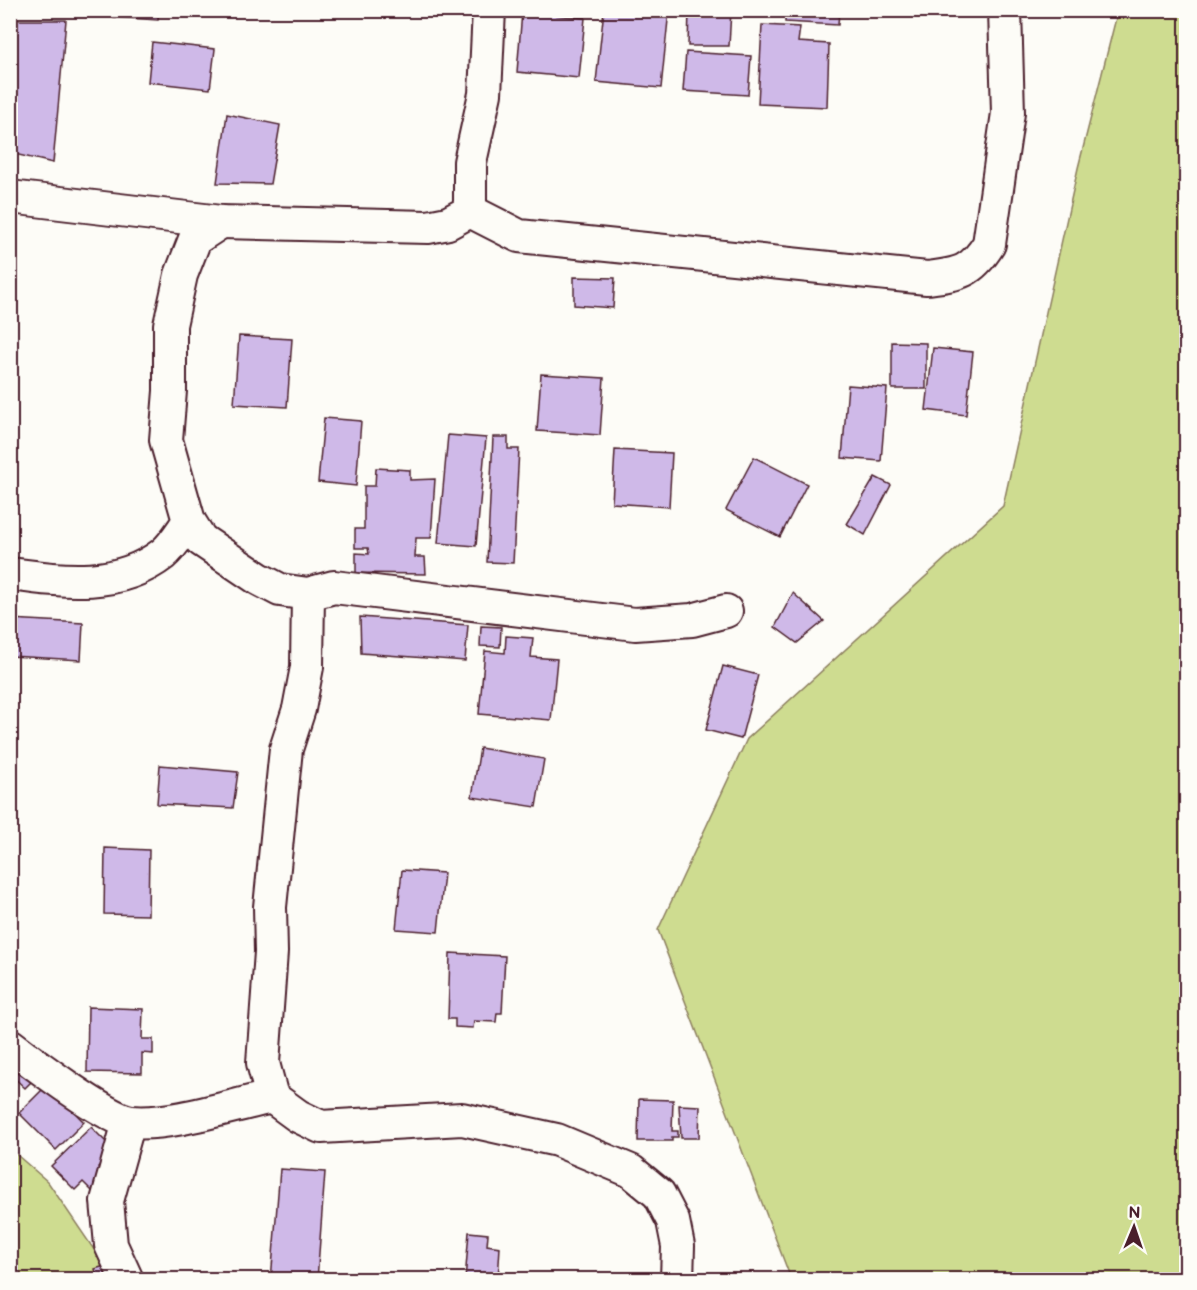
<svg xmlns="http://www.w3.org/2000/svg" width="1197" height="1290" font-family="'Balsamiq Sans',sans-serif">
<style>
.green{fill:#cedc90;stroke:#8c7e5e;stroke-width:1.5}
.building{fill:#cfb9e8;stroke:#4a1f2b;stroke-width:1.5}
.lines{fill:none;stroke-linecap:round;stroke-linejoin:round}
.street-casing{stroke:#4a1f2b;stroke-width:36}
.street{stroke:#fdfcf7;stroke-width:32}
</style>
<rect width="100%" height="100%" fill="#fdfcf7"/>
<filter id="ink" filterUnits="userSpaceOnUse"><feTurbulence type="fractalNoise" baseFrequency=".0167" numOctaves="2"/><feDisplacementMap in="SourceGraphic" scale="12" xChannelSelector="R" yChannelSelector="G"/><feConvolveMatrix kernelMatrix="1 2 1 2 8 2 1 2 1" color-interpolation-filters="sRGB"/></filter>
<g filter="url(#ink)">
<g class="green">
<polygon points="1118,10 1186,11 1186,1279 791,1279 658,930 747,739 1003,506 1078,168"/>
<polygon points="10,1149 48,1182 114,1279 11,1279"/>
</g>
<g class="building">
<polygon points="83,10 159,10 158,20 82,15"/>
<polygon points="604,10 669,10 661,88 596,82"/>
<polygon points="689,10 731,10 729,46 688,46"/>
<polygon points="785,10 839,10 838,25 785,22"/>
<polygon points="522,12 585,18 579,78 517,72"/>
<polygon points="16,20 66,20 53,163 10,153 10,65"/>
<polygon points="762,25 800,27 798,42 829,44 827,107 758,104"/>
<polygon points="152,42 215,49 210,89 148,82"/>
<polygon points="686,52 751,56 748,95 683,91"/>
<polygon points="227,114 280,125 270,184 217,183"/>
<polygon points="574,277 615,278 613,308 574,305"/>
<polygon points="239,336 292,339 287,407 234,404"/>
<polygon points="892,342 926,343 926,389 892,389"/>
<polygon points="933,348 973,352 966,415 926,410"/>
<polygon points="541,374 604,378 600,435 537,431"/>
<polygon points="848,385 887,388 881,461 842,458"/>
<polygon points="324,418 361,421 356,486 318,482"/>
<polygon points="448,435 486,438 476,546 438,543"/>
<polygon points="493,437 508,437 508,449 519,449 513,563 487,562"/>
<polygon points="615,450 672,453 669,507 612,503"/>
<polygon points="754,457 807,484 780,537 726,510"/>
<polygon points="376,468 410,470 410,480 435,479 431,538 416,538 415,557 425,557 426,574 356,573 356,553 369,554 368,548 355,548 355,529 364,529 364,486 375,486"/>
<polygon points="875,477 891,485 865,535 847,524"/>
<polygon points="793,593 824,621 797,643 775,627"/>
<polygon points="360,617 468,625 465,661 361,653"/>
<polygon points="10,619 83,623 81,660 10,656"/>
<polygon points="481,626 501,627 500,647 480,646"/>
<polygon points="506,636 533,638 531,657 557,659 551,720 479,714 485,651 505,653"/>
<polygon points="723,666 758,675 741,739 706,730"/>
<polygon points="480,748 544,759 536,807 472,797"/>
<polygon points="160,765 238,772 233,808 157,804"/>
<polygon points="105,848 149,850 148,915 104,914"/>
<polygon points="402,870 444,873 438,932 396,929"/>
<polygon points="450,953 505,956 502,1013 497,1013 496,1022 474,1021 473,1028 455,1027 455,1019 448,1019"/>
<polygon points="88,1007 143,1009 142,1039 153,1039 153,1054 142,1053 142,1073 87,1072"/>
<polygon points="10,1050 37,1076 25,1088 10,1074"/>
<polygon points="47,1085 84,1122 56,1150 19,1113"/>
<polygon points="639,1099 673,1100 672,1131 678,1131 678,1137 672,1137 672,1141 638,1141"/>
<polygon points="679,1105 700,1106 699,1138 681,1138"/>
<polygon points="91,1127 115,1151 98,1167 107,1176 92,1191 83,1182 75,1190 51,1166"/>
<polygon points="280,1169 325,1172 317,1280 271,1280"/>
<polygon points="469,1232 488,1234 487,1245 500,1247 498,1280 465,1280"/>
<polygon points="114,1263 119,1280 98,1280 95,1269"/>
</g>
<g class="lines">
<g class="street-casing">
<g id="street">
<polyline points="10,197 221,222 428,227 448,223 470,211"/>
<path d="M470 211 519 236 927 278C959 274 971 273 989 244L1008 113 1005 10"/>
<polyline points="470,211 470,162 485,94 489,10"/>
<polyline points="189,521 201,540 259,579 280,590 308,594 334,587 635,624 692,620 726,611"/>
<path d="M10 574C63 581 118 589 163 554 173 546 181 532 189 521L166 440 170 391V325L181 275 195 239 221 222"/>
<polyline points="308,594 307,667 299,709 286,749 270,907 271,952 263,1063 272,1097 298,1116 321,1127 462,1119 557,1140 631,1171 659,1194 673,1221 678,1246 677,1280"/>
<path d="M10 1045C32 1062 106 1118 131 1122 170 1126 233 1105 272 1097"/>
<polyline points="127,1280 111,1245 107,1201 129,1122"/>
</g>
</g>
<use href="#street" class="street"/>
</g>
</g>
<rect width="1197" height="1290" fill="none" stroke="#fdfcf7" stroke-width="36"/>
<rect x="18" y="18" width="1161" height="1254" fill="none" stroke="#4a1f2b" stroke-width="2" filter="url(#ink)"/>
<g transform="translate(1134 1227) rotate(2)" stroke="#fdfcf7" stroke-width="4.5" paint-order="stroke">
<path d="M0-4.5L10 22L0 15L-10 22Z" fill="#4a1f2b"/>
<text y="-9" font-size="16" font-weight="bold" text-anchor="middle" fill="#4a1f2b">N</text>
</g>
</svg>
